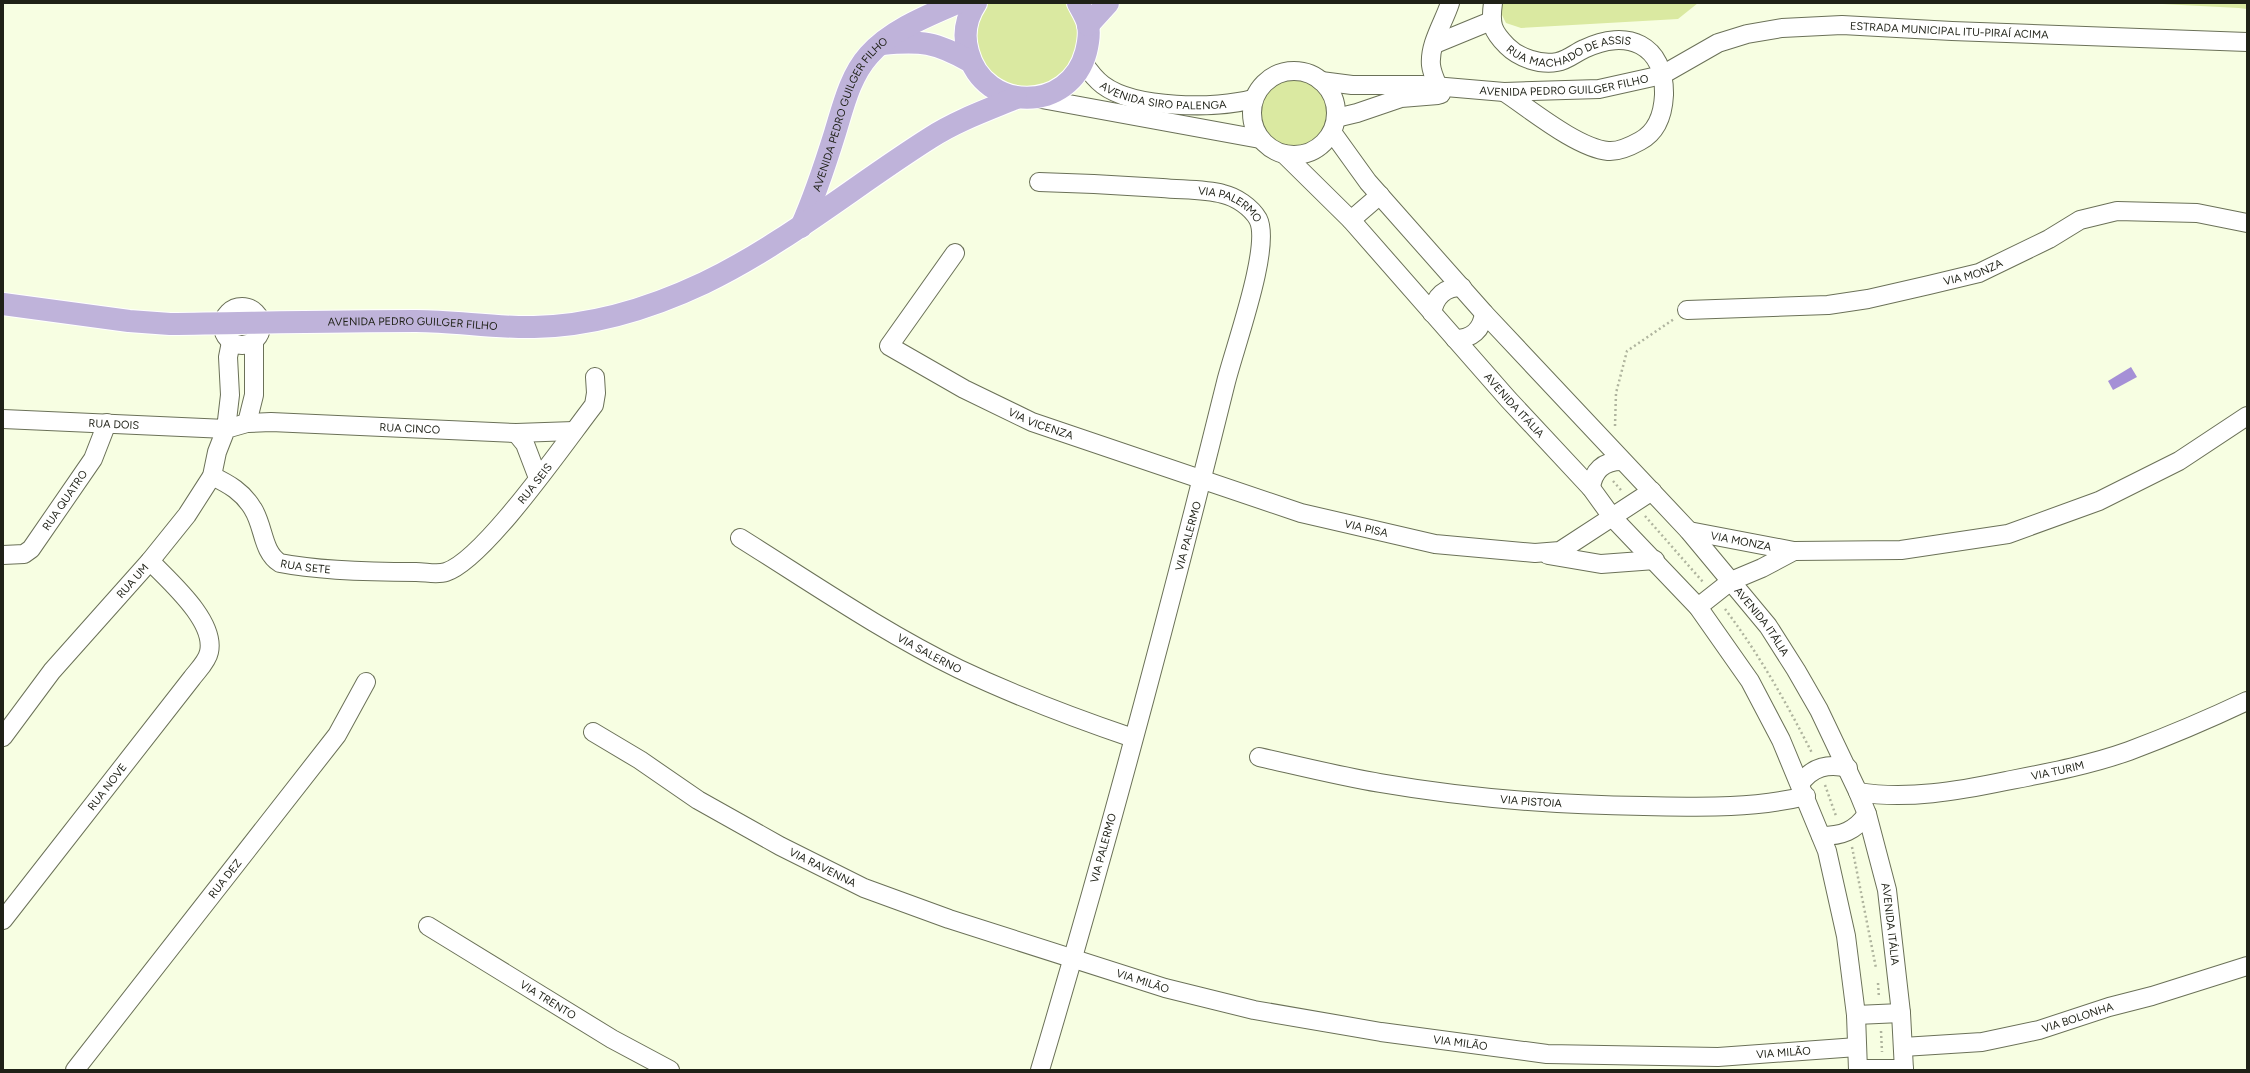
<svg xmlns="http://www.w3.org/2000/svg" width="2250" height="1073" font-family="Figtree,sans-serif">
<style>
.green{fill:#dae9a1}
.water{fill:#a590d6}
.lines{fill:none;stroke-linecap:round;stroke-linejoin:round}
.minor-casing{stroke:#6b7158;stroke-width:20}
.major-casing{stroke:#fff;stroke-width:24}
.path{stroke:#afb49e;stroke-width:2.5;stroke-dasharray:2 3;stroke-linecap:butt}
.minor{stroke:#fff;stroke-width:18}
.major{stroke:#bfb3da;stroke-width:22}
.labels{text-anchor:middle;stroke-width:4;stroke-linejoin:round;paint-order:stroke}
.street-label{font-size:11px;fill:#1f2117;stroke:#fff}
</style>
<rect width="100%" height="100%" fill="#f7fee2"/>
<g class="green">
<path d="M988 3H1066C1072 13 1078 22 1079 33 1082 63 1056 88 1027 89 1021 89 1013 85 1007 83 970 69 968 33 988 3Z"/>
<polygon points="1496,3 1698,3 1678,19 1521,28 1506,23"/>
<polygon points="2143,3 2247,3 2247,9 2239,8"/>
<circle cx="1294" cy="113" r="34"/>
</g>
<polygon class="water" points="2131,367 2137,377 2113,390 2108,381"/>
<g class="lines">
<g class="minor-casing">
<g id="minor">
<path id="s1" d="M1493 3C1490 24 1492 31 1507 46 1519 58 1540 65 1557 62 1568 60 1575 53 1584 49 1627 28 1665 44 1664 95 1663 115 1657 132 1640 141 1631 146 1619 152 1608 151 1577 148 1530 109 1504 92"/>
<polyline points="1435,44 1491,21"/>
<path id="s2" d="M1083 62C1089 71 1095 79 1103 85 1135 109 1216 109 1253 99"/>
<circle cx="1294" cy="113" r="42"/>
<path id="s3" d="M1321 81 1352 85H1422L1504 92 1599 89 1662 75 1718 43 1747 34 1782 28 1842 25 1952 31 2247 42"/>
<path d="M1441 94C1438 85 1432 75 1431 65 1429 44 1444 22 1450 3"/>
<polyline points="1036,98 1260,139"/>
<polyline points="1336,118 1357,113 1401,98 1438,95"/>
<path id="s4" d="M1332 132 1368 182 1484 313 1689 531 1768 626 1796 670 1819 710 1858 792 1867 814 1887 890 1901 1013 1904 1070"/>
<path id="s5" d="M1284 154 1351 220 1508 399 1591 488 1612 517 1698 607 1750 681 1781 740 1827 851 1846 936 1856 1015 1858 1070"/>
<path id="s6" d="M1039 182C1080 183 1121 185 1162 188 1181 190 1204 189 1223 194 1236 197 1251 207 1258 219 1272 246 1234 349 1226 382 1169 612 1108 842 1040 1070"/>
<polyline points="1351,220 1380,195"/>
<path id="s7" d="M955 253 889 346 964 389 1032 422 1301 513 1435 544 1535 553 1560 551 1652 491"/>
<circle cx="242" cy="326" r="19"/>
<path id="s8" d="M1687 310 1828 305 1868 299 1929 285 1979 273 2049 239 2080 220 2117 211 2197 213 2247 223"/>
<path d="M1432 313C1435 296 1445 287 1462 287"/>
<path d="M1455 339C1472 339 1482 330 1484 313"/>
<path id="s9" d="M3 419 226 429 230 395 228 357 231 342"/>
<polyline points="247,423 254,395 254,341"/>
<polyline points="516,433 525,444 538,478"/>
<path id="s10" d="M212 476C229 484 243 492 253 509 264 526 262 552 280 563 320 571 375 572 416 572 426 572 437 575 446 572 484 560 566 441 594 405L596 393 595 377"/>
<path d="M1591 488C1593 471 1603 461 1621 461"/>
<path id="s11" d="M1689 531 1794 551"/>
<path id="s12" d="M740 538C812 583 883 632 959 669 1016 696 1074 718 1133 738"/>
<path id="s13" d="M3 555 24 554 31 549 93 459 107 423"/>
<polyline points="1548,555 1601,564 1655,560"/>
<polyline points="1698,607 1731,581 1762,568 1794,551 1901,550 2008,534 2099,501 2179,461 2247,416"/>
<path id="s14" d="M593 732 640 760 698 800 780 846 864 888 949 919 1165 988 1254 1010 1381 1032 1547 1054 1718 1057 1857 1047"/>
<path id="s15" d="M3 737 52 671 150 561 187 515 212 476 217 452 226 429 247 423 271 422 516 433 574 431"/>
<path id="s16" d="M1259 757C1299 766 1339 776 1380 783 1467 798 1556 805 1644 806 1699 807 1752 809 1806 796"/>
<path d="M1800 784C1812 767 1828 763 1848 768"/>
<path id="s17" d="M1858 792C1907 800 1958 791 2006 781 2047 773 2090 765 2129 751 2169 736 2209 719 2247 701"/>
<path d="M1821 836C1842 836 1855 831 1867 814"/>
<path id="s18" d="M3 920 192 678C197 671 207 662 209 652 216 621 169 581 150 561"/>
<path id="s19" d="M428 926 612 1039 670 1070"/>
<polyline points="1856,1015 1901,1013"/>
<path id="s20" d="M1903 1047 1982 1042 2039 1030 2109 1007 2152 996 2247 966"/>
<polyline points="1858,1069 1904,1069"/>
<path id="s21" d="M75 1070 337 735 366 682"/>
</g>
</g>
<g class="major-casing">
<g id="major">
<path d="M976 3C966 18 963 35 968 52 984 113 1070 113 1086 52 1088 44 1090 34 1088 25 1087 18 1081 9 1078 3"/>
<polyline points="1088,25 1108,3"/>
<path d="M882 44C921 40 936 42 971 62"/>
<path id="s22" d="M801 227C815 196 825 165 835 133 843 107 850 76 869 55 891 30 927 16 957 3"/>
<path id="s23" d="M3 304 129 321 170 324C252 323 334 321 416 321 455 321 494 328 534 327 593 326 651 308 704 283 785 244 854 186 930 138 956 121 987 110 1016 98"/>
</g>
</g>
<g class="path">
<polyline points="1615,426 1616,393 1627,351 1674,319"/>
<polyline points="1613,481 1621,490"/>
<polyline points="1645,516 1703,582"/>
<path d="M1725 609C1759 654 1786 702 1812 753"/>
<polyline points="1825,785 1836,816"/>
<polyline points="1852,847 1876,968"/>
<polyline points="1878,983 1879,998"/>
<polyline points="1881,1031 1882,1052"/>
</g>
<use href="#minor" class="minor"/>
<use href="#major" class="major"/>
</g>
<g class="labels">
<g class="street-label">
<text dy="4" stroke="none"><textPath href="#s3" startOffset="641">ESTRADA MUNICIPAL ITU-PIRAÍ ACIMA</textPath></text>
<text dy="4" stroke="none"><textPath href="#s1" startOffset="115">RUA MACHADO DE ASSIS</textPath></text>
<text dy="4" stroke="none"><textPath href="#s3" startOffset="244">AVENIDA PEDRO GUILGER FILHO</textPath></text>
<text dy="4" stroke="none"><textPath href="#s2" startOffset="93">AVENIDA SIRO PALENGA</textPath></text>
<text dy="4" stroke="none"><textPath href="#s22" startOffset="124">AVENIDA PEDRO GUILGER FILHO</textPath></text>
<text dy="4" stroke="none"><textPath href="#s6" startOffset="195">VIA PALERMO</textPath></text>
<text dy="4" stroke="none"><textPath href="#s8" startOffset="290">VIA MONZA</textPath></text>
<text dy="4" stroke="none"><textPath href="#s23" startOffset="411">AVENIDA PEDRO GUILGER FILHO</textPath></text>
<text dy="4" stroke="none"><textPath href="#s5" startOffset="341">AVENIDA ITÁLIA</textPath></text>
<text dy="4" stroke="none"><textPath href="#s9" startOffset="111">RUA DOIS</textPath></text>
<text dy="4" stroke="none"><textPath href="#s7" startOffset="285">VIA VICENZA</textPath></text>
<text dy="4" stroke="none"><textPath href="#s15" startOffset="569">RUA CINCO</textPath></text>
<text dy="4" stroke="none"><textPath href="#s10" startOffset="408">RUA SEIS</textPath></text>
<text dy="4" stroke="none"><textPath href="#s13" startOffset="89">RUA QUATRO</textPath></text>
<text dy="4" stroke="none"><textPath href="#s7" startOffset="627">VIA PISA</textPath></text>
<text transform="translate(1188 536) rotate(-75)" y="4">VIA PALERMO</text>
<text dy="4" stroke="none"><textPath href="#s11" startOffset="53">VIA MONZA</textPath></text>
<text dy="4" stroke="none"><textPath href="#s10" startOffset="141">RUA SETE</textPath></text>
<text dy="4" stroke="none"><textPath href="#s15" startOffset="203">RUA UM</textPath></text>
<text dy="4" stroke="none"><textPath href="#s4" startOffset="652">AVENIDA ITÁLIA</textPath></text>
<text dy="4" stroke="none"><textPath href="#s12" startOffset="222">VIA SALERNO</textPath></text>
<text dy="4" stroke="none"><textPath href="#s17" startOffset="202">VIA TURIM</textPath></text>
<text dy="4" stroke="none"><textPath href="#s18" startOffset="169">RUA NOVE</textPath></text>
<text dy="4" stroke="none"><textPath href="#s16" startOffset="276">VIA PISTOIA</textPath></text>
<text transform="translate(1103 848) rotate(-75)" y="4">VIA PALERMO</text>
<text dy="4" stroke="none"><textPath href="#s14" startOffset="267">VIA RAVENNA</textPath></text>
<text dy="4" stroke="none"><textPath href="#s21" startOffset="243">RUA DEZ</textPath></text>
<text dy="4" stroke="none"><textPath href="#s4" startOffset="985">AVENIDA ITÁLIA</textPath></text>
<text dy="4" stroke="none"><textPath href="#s14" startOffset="607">VIA MILÃO</textPath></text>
<text dy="4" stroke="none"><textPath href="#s19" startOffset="141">VIA TRENTO</textPath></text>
<text dy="4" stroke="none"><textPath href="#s20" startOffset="178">VIA BOLONHA</textPath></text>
<text dy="4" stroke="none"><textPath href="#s14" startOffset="931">VIA MILÃO</textPath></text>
<text dy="4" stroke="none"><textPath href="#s14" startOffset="1255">VIA MILÃO</textPath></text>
</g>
</g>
<rect width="2250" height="1073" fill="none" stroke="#1f2117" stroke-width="8"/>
</svg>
